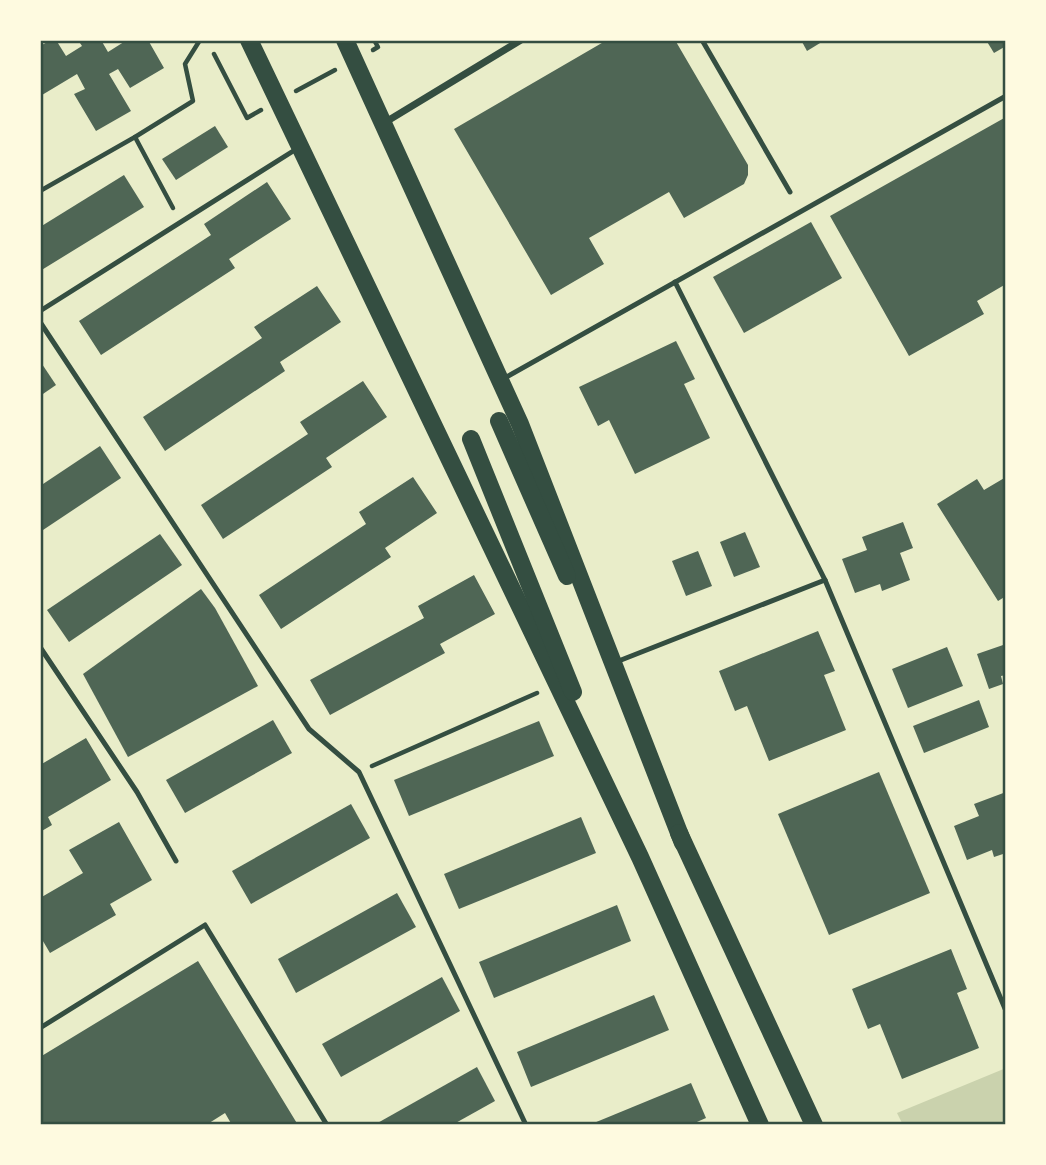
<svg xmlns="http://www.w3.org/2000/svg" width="1046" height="1165" font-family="Lato,sans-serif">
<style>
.green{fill:#cad2ad}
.building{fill:#4f6655}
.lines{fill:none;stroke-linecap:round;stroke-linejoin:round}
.path{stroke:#344e41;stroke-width:4.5}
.service{stroke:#344e41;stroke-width:5}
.minor{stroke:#344e41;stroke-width:7}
.primary{stroke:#344e41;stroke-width:18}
.neatline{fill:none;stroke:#344e41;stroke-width:2.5}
</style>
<rect width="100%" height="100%" fill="#e9edc9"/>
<polygon class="green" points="1006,1068 1006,1125 903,1125 897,1113"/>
<g class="building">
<polygon points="51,40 56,40 66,56 82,46 78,40 101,40 108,52 127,40 148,40 164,68 130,88 118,69 109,74 131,111 96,131 74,94 85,89 77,74 42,95 40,92 40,46"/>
<polygon points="607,40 675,40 748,165 748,175 744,184 684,218 669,192 589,238 604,264 551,295 454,129"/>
<polygon points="801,40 825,40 807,51"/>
<polygon points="986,40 1006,40 1006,46 994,53"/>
<polygon points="1006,117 1006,284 977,301 984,314 909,356 830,216"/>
<polygon points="215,126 228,147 176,180 162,159"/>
<polygon points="124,175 144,207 40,271 40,227"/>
<polygon points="267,182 291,219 229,259 235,268 101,355 79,321 211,235 204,224"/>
<polygon points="811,222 842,278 744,333 713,277"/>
<polygon points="317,286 341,322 280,362 285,371 165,451 143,417 262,338 254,327"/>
<polygon points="676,341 695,379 684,384 710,438 635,474 609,420 598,426 579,387"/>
<polygon points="40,361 56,385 40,396"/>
<polygon points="363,381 387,417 326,458 332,467 223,539 201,505 308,434 300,422"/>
<polygon points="100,446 121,478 40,532 40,486"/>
<polygon points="413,477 437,513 385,548 391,557 281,629 259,595 366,524 359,512"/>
<polygon points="1006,477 1006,596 998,601 937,504 977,479 984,490"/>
<polygon points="903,522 913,548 900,553 910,580 882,591 880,584 855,593 842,559 867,550 862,537"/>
<polygon points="745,532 760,567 734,577 720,542"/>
<polygon points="160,534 182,565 69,642 47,610"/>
<polygon points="698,551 712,586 686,596 672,561"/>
<polygon points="474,575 495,614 440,644 445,653 330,715 310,680 424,618 418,606"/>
<polygon points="201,589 215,608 258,686 128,757 83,674"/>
<polygon points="818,631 835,671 824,675 846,730 769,761 747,706 735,711 719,671"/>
<polygon points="1006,644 1006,675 1001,676 1003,684 989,689 977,654"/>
<polygon points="947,647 963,686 908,708 892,669"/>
<polygon points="979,700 989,727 924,753 913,726"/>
<polygon points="273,720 292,753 185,813 166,780"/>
<polygon points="539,721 554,756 409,816 394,780"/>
<polygon points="86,738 111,780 48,817 52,825 40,832 40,765"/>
<polygon points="879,772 930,893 829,935 778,814"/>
<polygon points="1006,792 1006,853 994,857 992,850 967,860 954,826 979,816 974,804"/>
<polygon points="351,804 370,838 251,904 232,871"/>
<polygon points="581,817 596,853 459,909 444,874"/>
<polygon points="119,822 152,880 110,904 116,915 50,953 40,936 40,898 83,873 69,850"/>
<polygon points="397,893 416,927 296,993 278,959"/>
<polygon points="617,905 631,941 494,998 479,962"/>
<polygon points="951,949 967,989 957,993 979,1048 902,1079 880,1024 868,1029 852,989"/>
<polygon points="198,961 298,1125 232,1125 225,1113 206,1125 43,1125 40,1120 40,1057"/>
<polygon points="442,977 460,1011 341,1077 322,1044"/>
<polygon points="654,995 669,1030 531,1087 517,1052"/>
<polygon points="477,1067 495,1101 452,1125 374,1125"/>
<polygon points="691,1083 706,1118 690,1125 589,1125"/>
</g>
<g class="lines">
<g class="path">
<polyline points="373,50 378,47 374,40"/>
<polyline points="214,54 247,118 261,110"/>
<polyline points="296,91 335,70"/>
<polyline points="40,191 135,137"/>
<polyline points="173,208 135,137 193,101 185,64 200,40"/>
<polyline points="372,766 537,693"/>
</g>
<g class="service">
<polyline points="702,40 790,192"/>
<polyline points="675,282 825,580 1006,1011"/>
<polyline points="40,311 298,148"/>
<polyline points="40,322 309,729 359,772 526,1125"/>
<polyline points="503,379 1006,96"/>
<polyline points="40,647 137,792 176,861"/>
<polyline points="616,662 825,580"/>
<polyline points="40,1028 205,925 327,1125"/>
</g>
<polyline class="minor" points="384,123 521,40"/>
<g class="primary">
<polyline points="249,40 640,857 760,1125"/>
<polyline points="345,40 520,424 683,843"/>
<polyline points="499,421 567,576"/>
<polyline points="471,439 573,692"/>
<polyline points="679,833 814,1125"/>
</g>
</g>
<rect width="1046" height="1165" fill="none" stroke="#fefae0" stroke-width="84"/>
<rect x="42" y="42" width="962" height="1081" class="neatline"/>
</svg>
